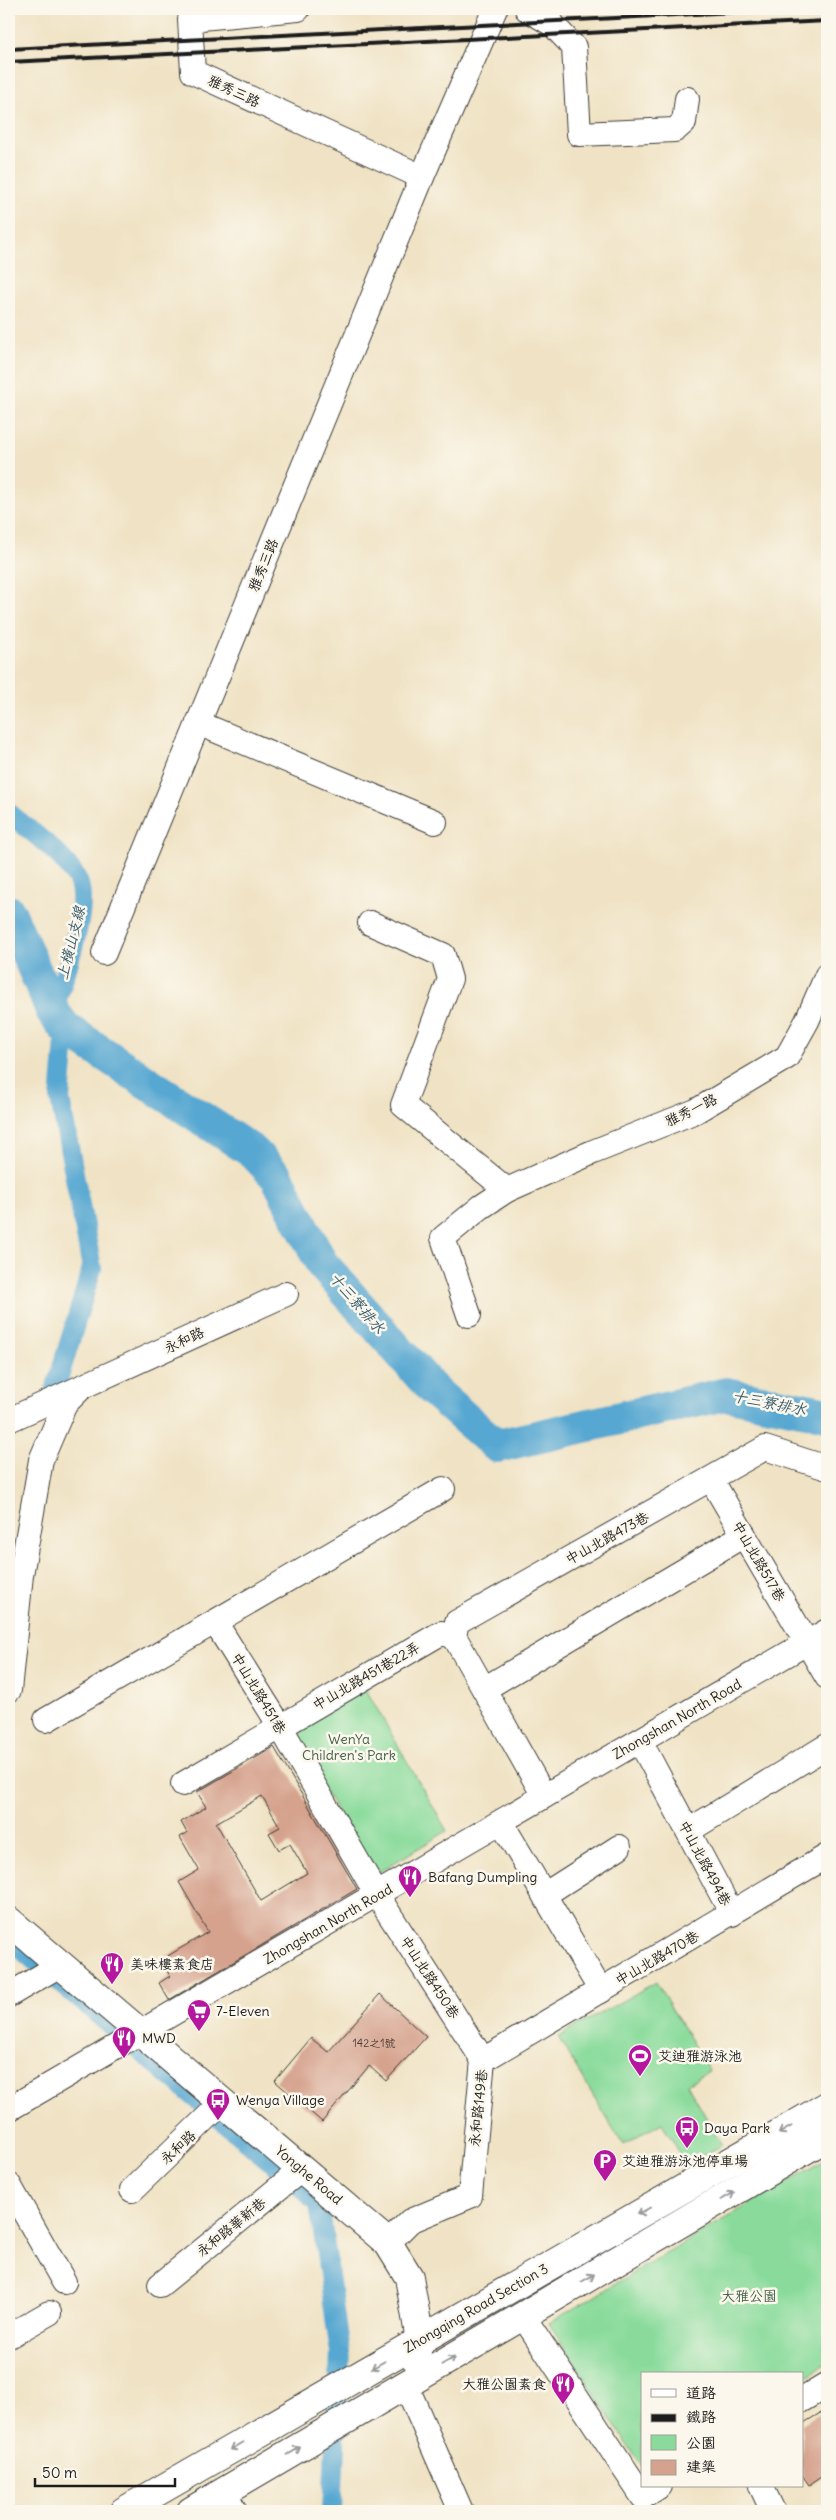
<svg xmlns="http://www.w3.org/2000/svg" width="836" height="2520" font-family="Delius,'LXGW WenKai TC',sans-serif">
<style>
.green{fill:#8adb9b;stroke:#537c5c}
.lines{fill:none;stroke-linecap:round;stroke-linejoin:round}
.canal{stroke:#57a7d1;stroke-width:20}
.river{stroke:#57a7d1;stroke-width:34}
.building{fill:#d5a28d;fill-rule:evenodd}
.minor-casing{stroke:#3c3a35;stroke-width:26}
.major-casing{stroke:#3c3a35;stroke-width:30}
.minor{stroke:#fff;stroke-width:24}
.major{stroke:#fff;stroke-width:28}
.rail{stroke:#1c1c1c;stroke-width:4}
.oneway{stroke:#999}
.labels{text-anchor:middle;stroke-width:5;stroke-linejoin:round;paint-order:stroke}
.number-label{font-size:11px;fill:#4a3e38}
.street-label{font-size:14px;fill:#1c1c1c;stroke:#fbf7ec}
.park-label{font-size:14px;fill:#425f48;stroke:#fbf7ec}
.poi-label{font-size:14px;fill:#1c1c1c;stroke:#fbf7ec;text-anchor:start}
.water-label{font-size:15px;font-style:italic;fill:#375b6d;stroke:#fbf7ec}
</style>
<rect width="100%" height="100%" fill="#fbf7ec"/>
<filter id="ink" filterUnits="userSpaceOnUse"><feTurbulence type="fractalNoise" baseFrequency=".02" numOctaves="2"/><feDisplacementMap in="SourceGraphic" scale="10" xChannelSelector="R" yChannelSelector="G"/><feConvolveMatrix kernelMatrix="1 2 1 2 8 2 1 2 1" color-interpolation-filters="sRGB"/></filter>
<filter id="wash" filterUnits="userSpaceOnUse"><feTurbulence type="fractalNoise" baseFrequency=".0096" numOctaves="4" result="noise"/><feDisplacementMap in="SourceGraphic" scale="20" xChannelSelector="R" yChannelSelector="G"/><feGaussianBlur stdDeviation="1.12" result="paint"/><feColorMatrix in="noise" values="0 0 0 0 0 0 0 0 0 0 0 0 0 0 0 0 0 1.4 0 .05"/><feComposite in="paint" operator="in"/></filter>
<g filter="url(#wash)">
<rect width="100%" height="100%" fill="#f0e3c5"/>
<g class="green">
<polygon points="364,1686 447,1831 374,1875 289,1730"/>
<polygon points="656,1982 709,2071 687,2084 722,2145 687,2165 662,2123 623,2145 558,2037"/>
<polygon points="824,2160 827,2165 827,2364 802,2379 802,2374 642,2374 642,2467 549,2323"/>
</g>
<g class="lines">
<g class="canal">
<path d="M9 813C32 833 62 852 77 879 92 905 62 982 53 1012"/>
<polyline points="49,1410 92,1268 60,1099 66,1029"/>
<polyline points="9,1939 319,2203 340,2353 339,2375"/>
<polyline points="332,2511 337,2400"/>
</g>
<polyline class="river" points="9,912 53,1012 66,1029 253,1152 277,1177 322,1264 434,1391 497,1446 726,1394 827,1414"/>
</g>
<g id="blocks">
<g class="building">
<path d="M274 1747 357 1889 169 2000 159 1983 170 1976 161 1960 208 1932 179 1882 199 1870 180 1837 187 1833 181 1822 206 1807 197 1792ZM262 1796 280 1827 269 1833 279 1850 290 1844 307 1873 261 1901 216 1823Z"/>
<polygon points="380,1994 426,2037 386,2081 369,2066 322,2122 275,2081 311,2038 328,2052"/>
<polygon points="827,2409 827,2473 809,2485 802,2475 802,2424"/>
</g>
</g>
</g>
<g filter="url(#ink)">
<use href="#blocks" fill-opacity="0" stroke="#3c3a35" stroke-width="1"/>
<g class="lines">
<g class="minor-casing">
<g id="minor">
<polyline points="298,9 190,19 193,72 422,177"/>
<polyline points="527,9 552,24 574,47 579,134 675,130 684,122 687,99"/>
<polyline points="198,723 435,822"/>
<polyline points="370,923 443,955 450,979 403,1105 507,1190"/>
<polyline points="104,953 422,177 495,9"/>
<polyline points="469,1315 443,1238 481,1207 507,1190 593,1152 696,1111 787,1057 807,1021 827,975"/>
<polyline points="9,1420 286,1294"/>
<polyline points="711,1479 827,1677"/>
<polyline points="215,1622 280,1726 377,1895 483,2060"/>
<polyline points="484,1689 744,1535"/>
<polyline points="9,1690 21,1575 41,1460 65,1404 82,1387"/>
<polyline points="46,1720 443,1489"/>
<polyline points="640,1741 732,1914"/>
<polyline points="183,1784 441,1633 454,1636"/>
<polyline points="544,1796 454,1636 457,1622 765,1448 827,1468"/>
<polyline points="501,1822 601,1991"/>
<polyline points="688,1831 827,1746"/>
<polyline points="544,1895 619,1847"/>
<polyline points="9,1995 60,1965"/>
<polyline points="483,2060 827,1856"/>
<polyline points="9,2109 827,1631"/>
<polyline points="9,2185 64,2282"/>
<polyline points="132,2190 223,2102"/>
<polyline points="388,2243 410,2221 470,2196 483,2060"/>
<polyline points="160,2285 302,2169"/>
<polyline points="523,2316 643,2497 660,2486"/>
<polyline points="9,2336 49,2313"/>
<polyline points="406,2385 461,2511"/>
<polyline points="802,2400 827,2385"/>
<polyline points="761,2486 773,2511"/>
<polyline points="224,2492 235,2511"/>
</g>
</g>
<g class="major-casing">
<g id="major">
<polyline points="9,1921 388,2243 409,2277 420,2340 415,2358"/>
<polyline points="124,2511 827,2106"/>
<polyline points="191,2511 827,2137"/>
</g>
</g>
<use href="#minor" class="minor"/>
<use href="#major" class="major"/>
<g class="rail">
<polyline points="9,49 793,9"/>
<polyline points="9,62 827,21"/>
</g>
</g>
<defs><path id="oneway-shaft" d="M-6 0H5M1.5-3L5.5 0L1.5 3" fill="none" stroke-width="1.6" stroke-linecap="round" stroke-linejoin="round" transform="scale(1.25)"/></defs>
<g class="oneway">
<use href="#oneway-shaft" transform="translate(785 2130) rotate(150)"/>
<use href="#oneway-shaft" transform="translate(728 2196) rotate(-30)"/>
<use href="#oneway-shaft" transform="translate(644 2211) rotate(150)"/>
<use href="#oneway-shaft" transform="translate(588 2278) rotate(-30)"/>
<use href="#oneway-shaft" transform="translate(448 2361) rotate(-30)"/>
<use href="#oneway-shaft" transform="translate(378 2365) rotate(150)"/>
<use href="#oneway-shaft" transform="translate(237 2446) rotate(150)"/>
<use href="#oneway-shaft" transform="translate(294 2451) rotate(-30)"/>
</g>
</g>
<defs>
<g id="restaurant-pin" transform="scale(1.25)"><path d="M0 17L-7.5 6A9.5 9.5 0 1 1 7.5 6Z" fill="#b5179e" stroke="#fbf7ec"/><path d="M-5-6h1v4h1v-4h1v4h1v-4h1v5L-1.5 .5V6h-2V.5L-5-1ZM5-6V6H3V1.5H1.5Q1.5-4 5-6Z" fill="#fff"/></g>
<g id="supermarket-pin" transform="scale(1.25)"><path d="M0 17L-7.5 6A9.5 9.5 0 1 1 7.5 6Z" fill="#b5179e" stroke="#fbf7ec"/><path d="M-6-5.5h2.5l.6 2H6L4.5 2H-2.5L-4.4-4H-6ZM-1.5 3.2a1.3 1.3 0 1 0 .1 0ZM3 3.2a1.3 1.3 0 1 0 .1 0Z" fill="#fff"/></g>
<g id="stadium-pin" transform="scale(1.25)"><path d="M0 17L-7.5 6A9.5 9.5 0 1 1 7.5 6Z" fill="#b5179e" stroke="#fbf7ec"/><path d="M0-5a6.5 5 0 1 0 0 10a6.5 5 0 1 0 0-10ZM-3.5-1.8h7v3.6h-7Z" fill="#fff"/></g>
<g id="bus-pin" transform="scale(1.25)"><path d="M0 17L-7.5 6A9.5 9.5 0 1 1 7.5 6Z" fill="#b5179e" stroke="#fbf7ec"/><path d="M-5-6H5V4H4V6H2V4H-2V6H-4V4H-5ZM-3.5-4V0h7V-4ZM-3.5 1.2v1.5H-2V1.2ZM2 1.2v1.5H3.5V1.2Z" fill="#fff"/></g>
<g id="parking-pin" transform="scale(1.25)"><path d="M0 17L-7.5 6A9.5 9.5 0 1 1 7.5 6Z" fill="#b5179e" stroke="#fbf7ec"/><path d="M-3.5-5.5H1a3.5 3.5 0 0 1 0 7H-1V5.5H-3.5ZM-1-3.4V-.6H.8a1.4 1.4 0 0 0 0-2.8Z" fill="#fff"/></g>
</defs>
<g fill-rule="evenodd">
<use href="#restaurant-pin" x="410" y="1877"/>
<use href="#restaurant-pin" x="112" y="1964"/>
<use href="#supermarket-pin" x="199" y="2011"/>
<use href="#restaurant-pin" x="124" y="2038"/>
<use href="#stadium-pin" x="640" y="2056"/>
<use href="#bus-pin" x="218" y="2100"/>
<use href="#bus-pin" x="687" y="2128"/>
<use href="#parking-pin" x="605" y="2161"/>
<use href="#restaurant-pin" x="563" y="2384"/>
</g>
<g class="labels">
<g class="number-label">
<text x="374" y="2047">142之1號</text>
</g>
<g class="street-label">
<text transform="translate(234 91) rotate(25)" y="5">雅秀三路</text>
<text transform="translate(263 565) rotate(-68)" y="5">雅秀三路</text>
<text transform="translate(691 1110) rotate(-26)" y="5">雅秀一路</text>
<text transform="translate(184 1340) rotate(-25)" y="5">永和路</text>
<text transform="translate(607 1538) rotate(-29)" y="5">中山北路473巷</text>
<text transform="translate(759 1561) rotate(60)" y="5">中山北路517巷</text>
<text transform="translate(366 1676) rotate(-30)" y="5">中山北路451巷22弄</text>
<text transform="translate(259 1693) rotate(59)" y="5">中山北路451巷</text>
<text transform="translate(677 1719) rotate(-30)" y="5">Zhongshan North Road</text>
<text transform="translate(705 1863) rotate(62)" y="5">中山北路494巷</text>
<text transform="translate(328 1924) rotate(-30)" y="5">Zhongshan North Road</text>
<text transform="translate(657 1958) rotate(-30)" y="5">中山北路470巷</text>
<text transform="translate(430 1977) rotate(57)" y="5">中山北路450巷</text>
<text transform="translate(478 2108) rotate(-84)" y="5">永和路149巷</text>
<text transform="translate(178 2147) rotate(-43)" y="5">永和路</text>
<text transform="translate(309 2175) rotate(40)" y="5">Yonghe Road</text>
<text transform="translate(231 2227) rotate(-39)" y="5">永和路華新巷</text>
<text transform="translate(476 2308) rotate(-30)" y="5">Zhongqing Road Section 3</text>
</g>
<g class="park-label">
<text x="349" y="1744">WenYa<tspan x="349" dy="16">Children's Park</tspan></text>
<text x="749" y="2301">大雅公園</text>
</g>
<g class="poi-label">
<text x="428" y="1882">Bafang Dumpling</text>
<text x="130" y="1969">美味樓素食店</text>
<text x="216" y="2016">7-Eleven</text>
<text x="142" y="2043">MWD</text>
<text x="658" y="2061">艾迪雅游泳池</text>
<text x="236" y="2105">Wenya Village</text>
<text x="704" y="2133">Daya Park</text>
<text x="622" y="2166">艾迪雅游泳池停車場</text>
<text x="546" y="2389" text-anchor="end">大雅公園素食</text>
</g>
<g class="water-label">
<text transform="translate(71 943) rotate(-76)" y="5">上橫山支線</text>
<text transform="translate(357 1303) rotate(49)" y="5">十三寮排水</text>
<text transform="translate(769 1403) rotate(11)" y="5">十三寮排水</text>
</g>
</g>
<rect width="836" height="2520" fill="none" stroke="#fbf7ec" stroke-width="30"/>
<rect x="641" y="2372" width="162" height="115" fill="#fbf7ec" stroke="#a29f99"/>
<rect x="651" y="2389" width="25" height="8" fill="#ffffff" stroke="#a29f99"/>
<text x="686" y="2398" font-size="15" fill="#1c1c1c">道路</text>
<rect x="651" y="2414" width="25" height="8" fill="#1c1c1c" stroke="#a29f99"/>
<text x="686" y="2422" font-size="15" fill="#1c1c1c">鐵路</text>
<rect x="651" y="2435" width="25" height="15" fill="#8adb9b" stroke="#a29f99"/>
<text x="686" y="2448" font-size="15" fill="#1c1c1c">公園</text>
<rect x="651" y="2460" width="25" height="15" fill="#d5a28d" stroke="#a29f99"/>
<text x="686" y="2472" font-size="15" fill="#1c1c1c">建築</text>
<path d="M35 2478v8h140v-8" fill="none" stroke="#1c1c1c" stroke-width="2.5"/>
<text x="42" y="2478" font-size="15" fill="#1c1c1c" stroke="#fbf7ec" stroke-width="4" paint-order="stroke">50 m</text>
</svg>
